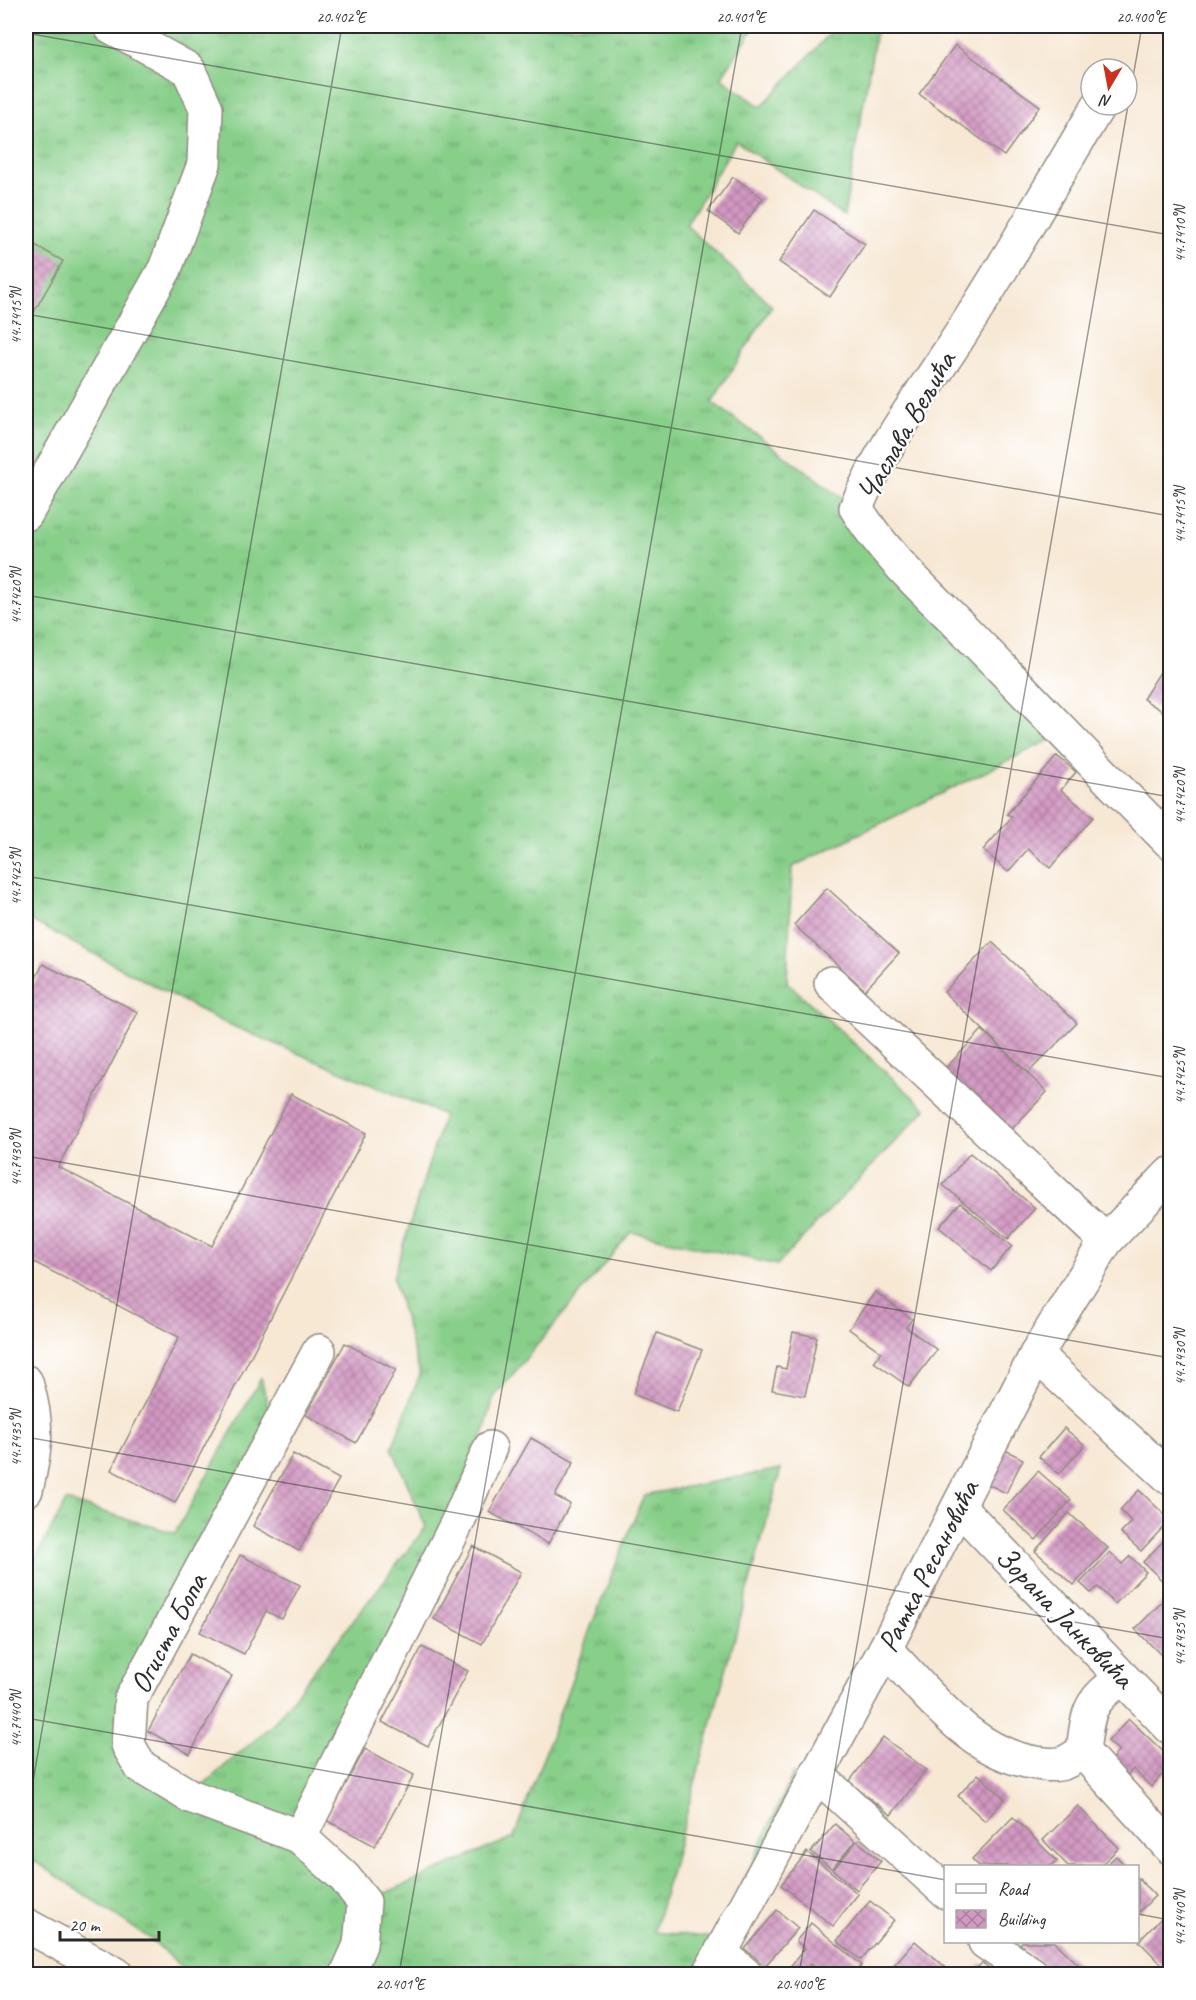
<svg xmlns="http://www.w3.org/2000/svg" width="1196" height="2000" font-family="Caveat,sans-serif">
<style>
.grass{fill:url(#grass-tufts);stroke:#5a7d5a;stroke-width:1.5}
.building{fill:url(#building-cross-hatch)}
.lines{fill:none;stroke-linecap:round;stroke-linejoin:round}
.minor-casing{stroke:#918a80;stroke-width:36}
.minor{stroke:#fff;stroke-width:33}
.ticks{fill:none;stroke:#2b2b2b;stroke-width:1.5;stroke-opacity:0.45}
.labels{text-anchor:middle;stroke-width:5;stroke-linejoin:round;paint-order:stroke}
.street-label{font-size:30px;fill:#2b2b2b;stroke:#fff}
.neatline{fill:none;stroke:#2b2b2b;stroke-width:2}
.ticks-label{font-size:15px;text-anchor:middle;fill:#2b2b2b}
</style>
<defs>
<pattern id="grass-tufts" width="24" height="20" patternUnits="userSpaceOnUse" patternTransform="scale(1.5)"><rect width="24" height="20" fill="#88cf8a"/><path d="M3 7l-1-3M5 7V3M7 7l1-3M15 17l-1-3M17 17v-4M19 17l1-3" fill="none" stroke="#6fa871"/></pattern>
<pattern id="building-cross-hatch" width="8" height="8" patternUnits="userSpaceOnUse" patternTransform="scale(1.5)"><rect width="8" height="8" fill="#d399c3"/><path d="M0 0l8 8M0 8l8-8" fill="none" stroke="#ab7d9f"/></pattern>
</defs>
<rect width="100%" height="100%" fill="#fff"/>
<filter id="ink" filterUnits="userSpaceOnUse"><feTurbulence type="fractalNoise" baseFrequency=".0167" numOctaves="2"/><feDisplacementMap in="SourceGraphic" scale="12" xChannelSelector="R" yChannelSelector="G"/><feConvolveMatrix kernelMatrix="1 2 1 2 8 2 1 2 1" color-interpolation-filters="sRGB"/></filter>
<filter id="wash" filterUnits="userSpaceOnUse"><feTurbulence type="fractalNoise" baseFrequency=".008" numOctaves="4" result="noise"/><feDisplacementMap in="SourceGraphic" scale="24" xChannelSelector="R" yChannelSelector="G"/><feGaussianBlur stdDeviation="1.35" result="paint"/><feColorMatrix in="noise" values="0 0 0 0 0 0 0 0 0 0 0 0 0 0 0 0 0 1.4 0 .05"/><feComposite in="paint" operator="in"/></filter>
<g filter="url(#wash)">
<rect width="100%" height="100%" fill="#f7e8d4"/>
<polygon class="grass" points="26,26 755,26 721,78 761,107 837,26 877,26 844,216 736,141 686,225 772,306 712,402 856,508 1062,734 792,867 787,982 926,1109 777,1265 631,1232 494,1397 459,1519 300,1837 365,1902 514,1837 592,1624 644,1495 781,1469 654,1932 718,1938 793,1774 801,1802 709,1974 190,1974 152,1940 26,1855 26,1576 66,1501 175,1533 261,1378 275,1434 131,1699 128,1745 190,1796 272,1725 426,1527 392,1448 420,1374 393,1278 444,1115 221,1021 26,918"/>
<g id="blocks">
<g class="building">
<polygon points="955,45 1040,106 1004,156 919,94"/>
<polygon points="733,177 763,198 738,233 708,211"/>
<polygon points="814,210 865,244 830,297 779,262"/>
<polygon points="26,240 63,261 27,324 26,323"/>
<polygon points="1165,664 1170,668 1170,716 1143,699"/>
<polygon points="1057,756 1076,772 1061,790 1093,817 1050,868 1028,849 1008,872 983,850 1012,817 1007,814"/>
<polygon points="827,888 899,953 865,990 794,925"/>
<polygon points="992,942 1077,1023 1028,1073 944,992"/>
<polygon points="43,964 138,1012 58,1167 212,1246 291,1094 366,1133 175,1503 111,1470 179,1337 26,1258 26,998"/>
<polygon points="982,1030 1047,1092 1005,1136 940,1074"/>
<polygon points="970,1153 1035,1208 1008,1239 943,1185"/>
<polygon points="960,1203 1012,1246 991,1271 939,1227"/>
<polygon points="875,1292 912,1319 906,1327 937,1350 909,1387 874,1362 881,1352 849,1329"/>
<polygon points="793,1332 817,1337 805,1396 772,1390 777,1367 786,1369"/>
<polygon points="657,1333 702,1350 677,1412 633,1394"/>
<polygon points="345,1343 396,1370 356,1443 306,1415"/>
<polygon points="1064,1428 1085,1445 1059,1474 1039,1457"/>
<polygon points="531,1438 574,1462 555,1496 570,1504 548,1544 489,1512"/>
<polygon points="1003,1449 1023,1459 1006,1493 985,1483"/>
<polygon points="293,1454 339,1479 299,1551 253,1526"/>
<polygon points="1038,1471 1071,1500 1036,1540 1003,1510"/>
<polygon points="1139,1490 1170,1520 1141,1551 1121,1533 1132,1522 1120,1510"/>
<polygon points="1069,1513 1108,1548 1074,1585 1035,1551"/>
<polygon points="1170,1534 1170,1588 1143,1562"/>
<polygon points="473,1546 521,1572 482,1644 434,1619"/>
<polygon points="1110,1552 1122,1564 1130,1556 1146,1572 1115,1604 1098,1587 1091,1593 1080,1583"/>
<polygon points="240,1555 300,1585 282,1619 266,1611 244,1654 200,1632"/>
<polygon points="1164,1600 1170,1606 1170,1664 1135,1629"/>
<polygon points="422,1647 468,1671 428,1746 382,1722"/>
<polygon points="190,1654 232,1676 190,1754 148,1731"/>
<polygon points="1129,1719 1170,1758 1170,1766 1151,1787 1133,1769 1122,1781 1105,1766 1119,1751 1108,1741"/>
<polygon points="883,1737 926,1770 891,1815 849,1782"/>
<polygon points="365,1749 414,1775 375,1846 326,1820"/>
<polygon points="978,1774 1005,1799 985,1821 958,1796"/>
<polygon points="1078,1806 1119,1848 1100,1866 1068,1866 1043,1840"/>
<polygon points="1013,1817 1057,1861 1051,1866 979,1866 972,1859"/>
<polygon points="835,1824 855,1841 832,1869 811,1852"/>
<polygon points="857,1841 881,1861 857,1890 833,1870"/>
<polygon points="807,1852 858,1894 833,1926 781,1885"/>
<polygon points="1116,1856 1126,1866 1105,1866"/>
<polygon points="1138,1878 1155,1896 1138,1913"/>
<polygon points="870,1901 894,1920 861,1960 837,1941"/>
<polygon points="1170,1909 1170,1973 1139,1941"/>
<polygon points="777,1910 798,1928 765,1966 745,1949"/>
<polygon points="811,1923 862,1965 855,1974 824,1974 811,1964 802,1974 784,1974 805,1948 796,1941"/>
<polygon points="915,1941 953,1974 886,1974"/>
<polygon points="1022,1942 1055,1942 1079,1965 1069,1974 1052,1974 1020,1944"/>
<polygon points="982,1963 995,1974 971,1974"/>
</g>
</g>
</g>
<g filter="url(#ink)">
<use href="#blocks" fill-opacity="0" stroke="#918a80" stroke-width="1.5"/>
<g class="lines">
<g class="minor-casing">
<g id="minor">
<path d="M1099 105C1053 181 1010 258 962 332 925 390 882 445 856 508 887 559 936 600 977 643 1042 709 1105 777 1170 842"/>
<polyline points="26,514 165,269 204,164 206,108 188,69 110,26"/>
<polyline points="831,983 1106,1241"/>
<polyline points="319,1351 131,1699 128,1745 141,1767 190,1796 300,1837 344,1877 364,1902 360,1945 347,1974"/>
<polyline points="1036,1355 1170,1478"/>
<path d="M26 1382C39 1424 36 1448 26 1490"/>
<polyline points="959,1507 1170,1727"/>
<path d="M885 1649C929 1694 970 1753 1036 1763 1044 1764 1055 1766 1063 1763 1070 1761 1077 1755 1083 1752L1170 1847"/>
<path d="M1083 1752C1088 1711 1088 1701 1123 1678"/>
<polyline points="816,1774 946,1892"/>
<polyline points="300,1837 459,1519 490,1448"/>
<polyline points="26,1925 116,1974"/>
<polyline points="985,1942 1032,1974"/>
<polyline points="721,1953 745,1974"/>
<polyline points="709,1974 885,1649 1036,1355 1106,1241 1170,1174"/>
</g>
</g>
<use href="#minor" class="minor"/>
</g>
</g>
<path class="ticks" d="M26 33 1170 235M26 314 1170 516M26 595 1170 797M26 876 1170 1078M26 1156 1170 1358M26 1437 1170 1639M26 1718 946 1880M26 1821 342 26M1138 1914 1170 1920M399 1974 742 26M799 1974 1142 26"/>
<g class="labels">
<g class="street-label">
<text transform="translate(906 426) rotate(-60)" y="10">Часлава Вељића</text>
<text transform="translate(928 1566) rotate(-63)" y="10">Ратка Ресановића</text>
<text transform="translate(1065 1617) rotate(46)" y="10">Зорана Јанковића</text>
<text transform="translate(168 1633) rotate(-62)" y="10">Огиста Бопа</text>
</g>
</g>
<rect width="1196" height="2000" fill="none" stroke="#fff" stroke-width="66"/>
<rect x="944" y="1865" width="195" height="78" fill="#ffffff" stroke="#aaaaaa" stroke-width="1.5"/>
<rect x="956" y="1884" width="30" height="9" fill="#ffffff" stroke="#aaaaaa" stroke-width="1.5"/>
<text x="998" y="1895" font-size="18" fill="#2b2b2b">Road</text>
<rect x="956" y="1910" width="30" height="18" fill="url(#building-cross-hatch)" stroke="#aaaaaa" stroke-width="1.5"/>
<text x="998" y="1925" font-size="18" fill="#2b2b2b">Building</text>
<g transform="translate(1109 87) rotate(190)"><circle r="28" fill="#ffffff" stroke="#aaaaaa" stroke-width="1.5"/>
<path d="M0-4.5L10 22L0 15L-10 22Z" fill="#c8321e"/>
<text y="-9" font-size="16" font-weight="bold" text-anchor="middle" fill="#2b2b2b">N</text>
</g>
<path d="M60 1931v9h99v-9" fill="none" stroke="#2b2b2b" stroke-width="3"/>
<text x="69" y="1931" font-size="18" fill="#2b2b2b" stroke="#ffffff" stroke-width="4.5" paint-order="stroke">20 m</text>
<rect x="33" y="33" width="1130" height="1934" class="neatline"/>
<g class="ticks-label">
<text x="341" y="22">20.402°E</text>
<text x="741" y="22">20.401°E</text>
<text x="1141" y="22">20.400°E</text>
<text transform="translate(1180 234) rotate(-90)" y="5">44.7410°N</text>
<text transform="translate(16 316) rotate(-90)" y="5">44.7415°N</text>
<text transform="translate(1180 515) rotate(-90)" y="5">44.7415°N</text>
<text transform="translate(16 596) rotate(-90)" y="5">44.7420°N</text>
<text transform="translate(1180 796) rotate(-90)" y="5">44.7420°N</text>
<text transform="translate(16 877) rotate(-90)" y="5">44.7425°N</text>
<text transform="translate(1180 1076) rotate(-90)" y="5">44.7425°N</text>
<text transform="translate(16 1158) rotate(-90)" y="5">44.7430°N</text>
<text transform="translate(1180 1357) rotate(-90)" y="5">44.7430°N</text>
<text transform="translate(16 1438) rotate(-90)" y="5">44.7435°N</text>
<text transform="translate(1180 1638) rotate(-90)" y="5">44.7435°N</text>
<text transform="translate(16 1719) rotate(-90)" y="5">44.7440°N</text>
<text transform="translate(1180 1918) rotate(-90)" y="5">44.7440°N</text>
<text x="400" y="1989">20.401°E</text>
<text x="800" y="1989">20.400°E</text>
</g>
</svg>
